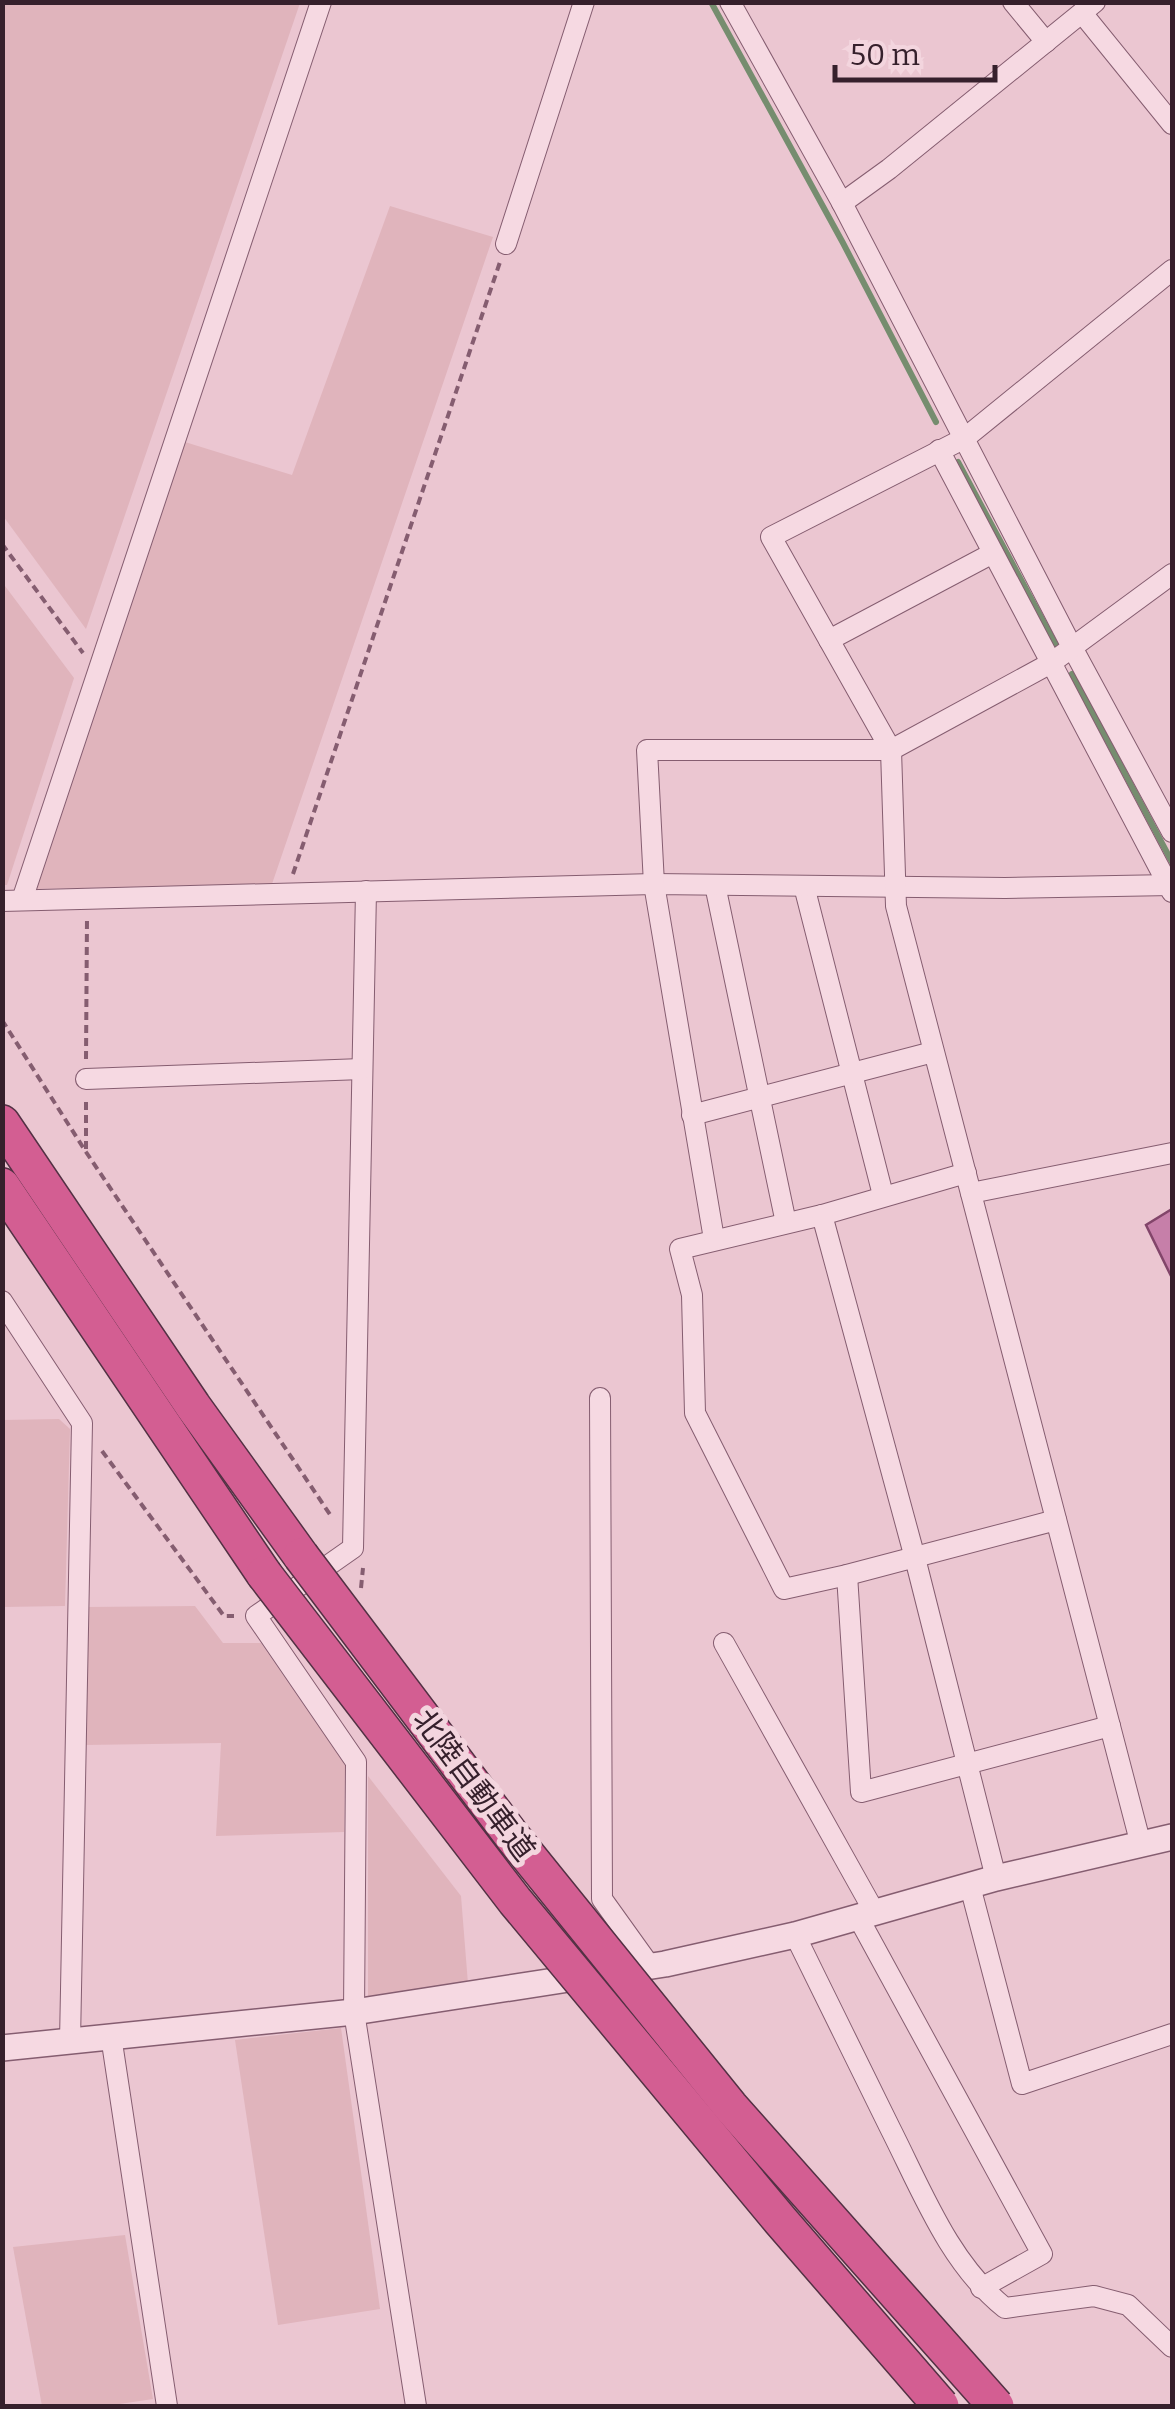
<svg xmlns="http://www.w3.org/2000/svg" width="1175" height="2409" font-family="Bitter,'Noto Sans JP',serif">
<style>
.farmland{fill:#e0b4bc}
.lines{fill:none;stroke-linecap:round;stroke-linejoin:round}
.stream{stroke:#768d6f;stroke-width:6}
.building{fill:#c67fa9;stroke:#82456a;stroke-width:2.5}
.minor-casing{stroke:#855d70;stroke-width:22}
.tertiary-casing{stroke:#855d70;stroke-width:28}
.motorway-casing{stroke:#533144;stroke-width:38}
.path{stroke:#855d70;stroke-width:4;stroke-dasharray:8 5;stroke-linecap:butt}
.minor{stroke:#f6d9e2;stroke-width:20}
.tertiary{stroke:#f6d9e2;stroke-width:25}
.motorway{stroke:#d35e92;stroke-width:35}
.motorway-bridge-casing{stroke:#533144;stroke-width:38;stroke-linecap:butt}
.motorway-bridge{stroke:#d35e92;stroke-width:35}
.labels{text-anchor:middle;stroke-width:10;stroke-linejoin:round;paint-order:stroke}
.street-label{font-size:30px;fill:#36202c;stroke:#f3d5de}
</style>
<rect width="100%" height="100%" fill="#ebc6d1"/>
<g class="farmland">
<polygon points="2,3 300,3 86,629 3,516"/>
<polygon points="390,206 493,237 272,884 35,889 185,442 292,475"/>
<polygon points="2,582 74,678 7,885 3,885"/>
<polygon points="59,1419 70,1429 65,1606 3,1607 3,1420"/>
<polygon points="195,1606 223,1643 261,1643 345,1765 344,1832 216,1836 221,1743 84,1745 87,1607"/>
<polygon points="368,1776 461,1896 468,1984 368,1996"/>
<polygon points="341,2028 380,2309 278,2325 235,2040"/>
<polygon points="125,2235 153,2399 106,2406 42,2406 13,2247"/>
</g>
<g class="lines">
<g class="stream">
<polyline points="711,2 843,243 936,422"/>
<polyline points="958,462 1057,647"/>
<polyline points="1072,674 1172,862"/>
</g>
</g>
<polygon class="building" points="1172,1209 1172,1278 1146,1225"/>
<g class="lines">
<g class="minor-casing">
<g id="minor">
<polyline points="730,2 842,203 1073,649 1172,832"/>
<polyline points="1013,2 1046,42"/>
<polyline points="1082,13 1172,124"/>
<polyline points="842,203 889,169 1095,2"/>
<polyline points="506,244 584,2"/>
<polyline points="939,450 1172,892"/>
<polyline points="829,640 993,553"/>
<polyline points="715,885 786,1223"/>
<polyline points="804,886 883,1195"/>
<polyline points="366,891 353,1548 256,1616 356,1762 354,2012 416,2406"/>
<polyline points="22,900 321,2"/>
<polyline points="2,901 654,884 1005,888 1172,885"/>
<polyline points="86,1079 362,1069"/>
<polyline points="692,1115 933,1052"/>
<polyline points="966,1173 822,1215 680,1249 692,1295 695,1413 784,1589 847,1575 1056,1520"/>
<polyline points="971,1193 1172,1153"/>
<polyline points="822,1215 915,1558 996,1878"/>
<polyline points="714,1239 654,884 647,750 891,750 1051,663 1172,574"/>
<polyline points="2,1301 82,1423 70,2041"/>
<polyline points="600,1398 602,1899 650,1966"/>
<polyline points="847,1575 861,1792 1110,1726"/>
<polyline points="724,1643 875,1913"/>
<polyline points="1141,1845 896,906 891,750 771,537 965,438 1172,270"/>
<polyline points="970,1886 1022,2084 1172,2034"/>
<polyline points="858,1917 1042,2254 981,2288"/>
<path d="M795 1935C827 1999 858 2064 890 2128 922 2191 949 2263 1005 2308L1094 2296 1128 2305 1172 2347"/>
<polyline points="111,2036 167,2406"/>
</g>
</g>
<g class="tertiary-casing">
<polyline id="tertiary" points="2,2048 354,2012 665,1964 795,1935 996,1878 1172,1837"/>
</g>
<g class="motorway-casing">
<g id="motorway">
<polyline points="2,1123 193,1406 301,1556"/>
<polyline points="2,1186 264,1574"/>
</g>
</g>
<g class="path">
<polyline points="2,544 83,653"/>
<polyline points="293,874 500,262"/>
<polyline points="2,1020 86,1152 331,1516"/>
<polyline points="86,1059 87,918"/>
<polyline points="86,1149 86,1098"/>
<polyline points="102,1451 224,1616 234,1616"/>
<polyline points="361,1588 363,1568"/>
</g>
<use href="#minor" class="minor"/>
<use href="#tertiary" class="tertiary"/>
<use href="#motorway" class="motorway"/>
<g class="motorway-bridge-casing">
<g id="motorway-bridge">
<polyline points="301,1556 512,1836 730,2106 996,2406"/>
<polyline points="264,1574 515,1901 780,2220 941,2406"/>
</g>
</g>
<use href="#motorway-bridge" class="motorway-bridge"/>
</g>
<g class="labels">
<g class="street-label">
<text transform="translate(474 1785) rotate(53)" y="10">北陸自動車道</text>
</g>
</g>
<rect width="1175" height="2409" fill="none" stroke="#36202c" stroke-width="10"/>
<path d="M835 65v15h160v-15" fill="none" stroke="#36202c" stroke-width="5"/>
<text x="850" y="65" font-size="30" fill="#36202c" stroke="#f3d5de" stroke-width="8" paint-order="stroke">50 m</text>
</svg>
